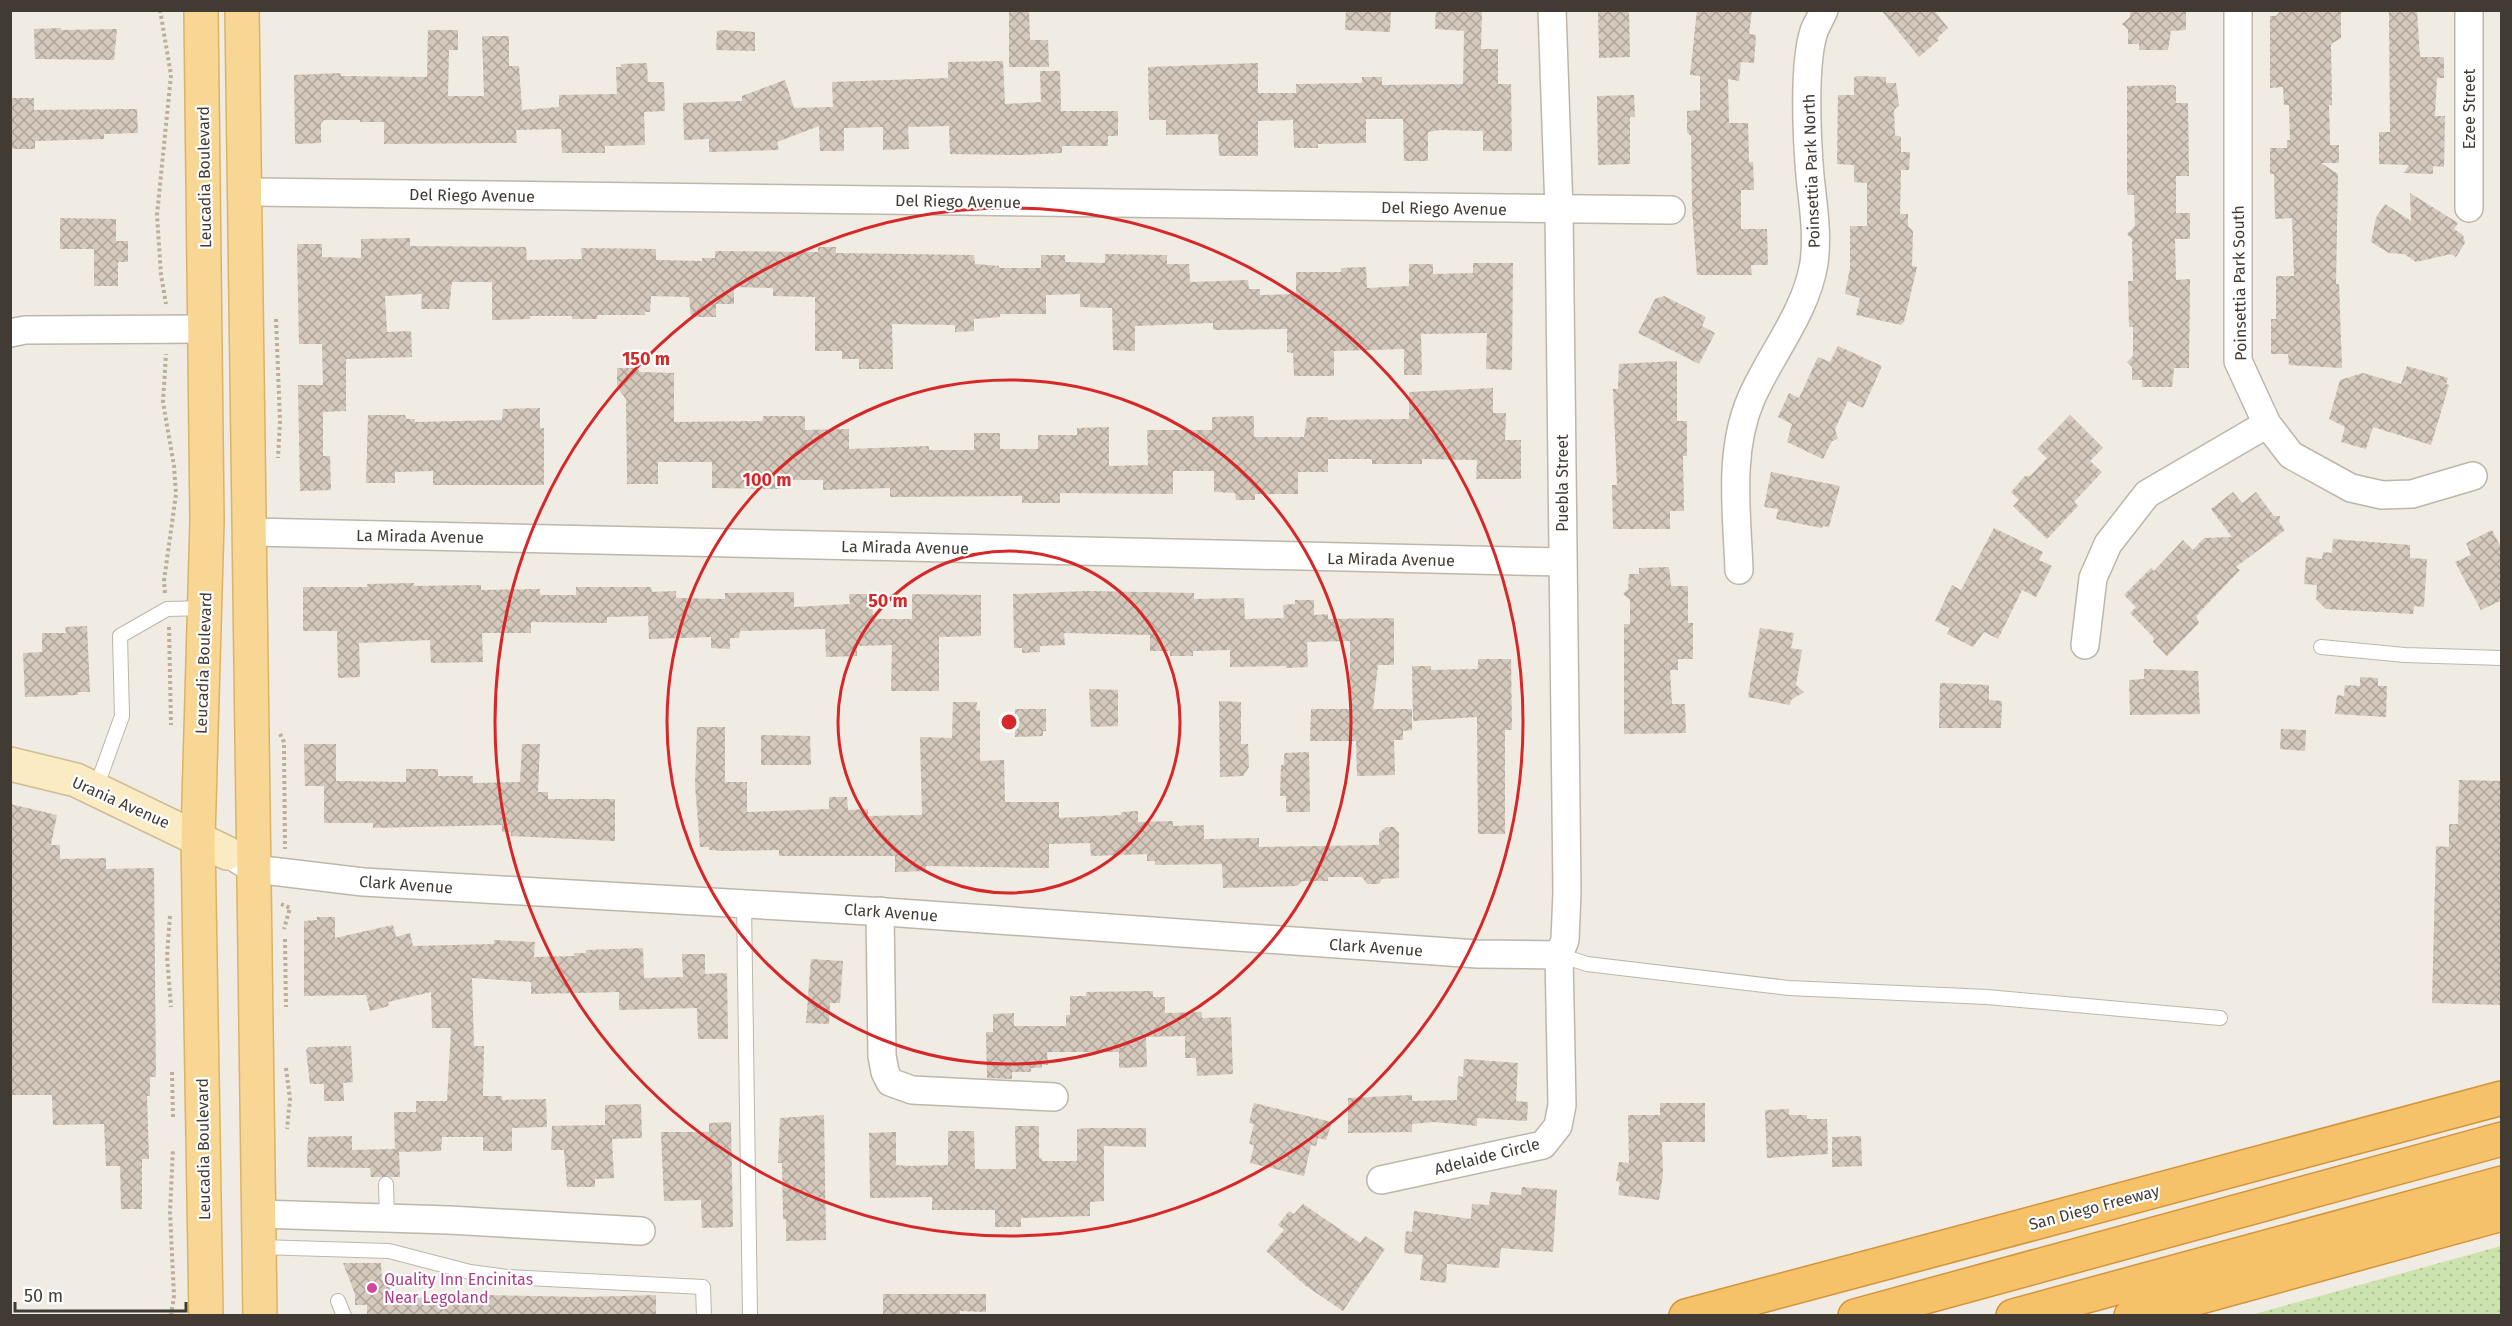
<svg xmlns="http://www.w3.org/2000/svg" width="2512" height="1326" font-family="'Fira Sans',sans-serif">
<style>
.grass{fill:url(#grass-dots)}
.building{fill:url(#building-cross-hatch)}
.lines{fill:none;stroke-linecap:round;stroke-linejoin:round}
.lane-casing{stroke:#beb6a9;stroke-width:16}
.street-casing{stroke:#beb6a9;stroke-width:30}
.secondary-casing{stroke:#cebd95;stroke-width:36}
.primary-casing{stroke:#dbb366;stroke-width:36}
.highway-casing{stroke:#d3943a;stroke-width:36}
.path{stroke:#bcae98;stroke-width:4;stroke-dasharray:3 3;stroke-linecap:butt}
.lane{stroke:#fff;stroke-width:14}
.street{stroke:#fff;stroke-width:27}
.secondary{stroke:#fbebc2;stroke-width:33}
.primary{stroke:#f8d794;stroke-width:33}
.highway{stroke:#f5c169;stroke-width:33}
.ring{fill:none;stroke:#d62828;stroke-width:3}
.hotel-dot{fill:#d1479c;stroke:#fff;stroke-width:2}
.labels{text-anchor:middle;stroke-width:4.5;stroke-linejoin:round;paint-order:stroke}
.street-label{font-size:16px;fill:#413b33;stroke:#fff}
.hotel-label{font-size:16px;fill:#b23c85;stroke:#fff;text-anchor:start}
.centre{fill:#d62828;stroke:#fff;stroke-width:3}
.ring-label{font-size:18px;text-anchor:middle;font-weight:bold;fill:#d62828;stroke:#fff;stroke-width:4.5;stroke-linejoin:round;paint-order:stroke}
</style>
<defs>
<pattern id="grass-dots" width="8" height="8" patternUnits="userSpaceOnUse" patternTransform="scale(1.5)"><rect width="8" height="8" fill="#cde3ad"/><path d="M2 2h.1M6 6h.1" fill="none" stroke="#b1c495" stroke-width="1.8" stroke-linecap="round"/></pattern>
<pattern id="building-cross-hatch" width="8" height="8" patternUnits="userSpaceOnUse" patternTransform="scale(1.5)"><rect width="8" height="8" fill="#d4c9bc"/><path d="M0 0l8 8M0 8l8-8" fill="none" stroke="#aea499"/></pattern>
</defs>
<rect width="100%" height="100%" fill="#f0ebe3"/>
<polygon class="grass" points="2501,1246 2501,1315 2251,1315"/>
<g class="building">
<polygon points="1009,10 1029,10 1030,40 1048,40 1049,67 1009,67"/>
<polygon points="1346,10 1391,10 1390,32 1345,30"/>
<polygon points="1436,10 1482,10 1481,49 1498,49 1498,84 1511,84 1512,151 1483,151 1483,131 1440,130 1428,132 1428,161 1404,161 1403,119 1366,119 1366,143 1318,144 1318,148 1294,148 1293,120 1258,121 1258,156 1219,156 1218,134 1166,135 1166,120 1149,120 1148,67 1258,63 1258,93 1296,93 1296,84 1362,83 1362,77 1382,77 1382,85 1463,84 1464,31 1435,29"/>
<polygon points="1598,10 1629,10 1630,57 1599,58"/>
<polygon points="1697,10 1752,10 1749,34 1756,35 1754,63 1741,62 1739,81 1728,79 1729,123 1748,123 1749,162 1753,162 1754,190 1741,190 1741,229 1767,229 1768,265 1751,265 1752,275 1697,275 1692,207 1691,136 1687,132 1687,111 1700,110 1700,76 1690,75"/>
<polygon points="1881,10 1934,10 1948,28 1937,38 1939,40 1919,57"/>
<polygon points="2130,10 2186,10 2186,30 2171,31 2168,50 2139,50 2139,44 2128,44 2128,30 2122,24 2130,17"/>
<polygon points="2281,10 2341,10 2341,38 2331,44 2332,105 2329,105 2330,141 2330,145 2339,145 2339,163 2321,163 2338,174 2336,284 2339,284 2342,368 2289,365 2288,354 2271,354 2271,319 2276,319 2276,276 2294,276 2292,218 2275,219 2274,174 2270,174 2270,148 2287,148 2287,140 2290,140 2289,105 2284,105 2283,87 2270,88 2270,16 2276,16"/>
<polygon points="2389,10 2417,10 2420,57 2444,57 2444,78 2437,78 2435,116 2445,116 2444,167 2433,166 2433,174 2404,173 2409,165 2379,164 2379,132 2390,132"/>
<polygon points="61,28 61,30 117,29 114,60 35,59 34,29"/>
<polygon points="428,30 458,30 458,50 449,50 448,96 484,96 482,36 509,36 509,66 519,66 522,110 559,107 559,95 617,94 616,67 621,67 621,64 647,63 648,82 664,82 665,111 644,112 645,145 605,146 605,153 562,153 561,129 516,130 517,143 384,144 384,122 360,122 360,120 324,120 321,123 321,143 295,144 294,75 341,73 341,76 427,77"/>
<polygon points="721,30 755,32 755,51 716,50 717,31"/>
<polygon points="1003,61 1005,104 1041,102 1040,71 1060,71 1061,111 1118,111 1118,136 1108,136 1108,146 1062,146 1062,153 1021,155 950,154 949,126 908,127 909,149 883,150 883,127 844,128 844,151 820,151 819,126 777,142 779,150 709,152 709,139 684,140 683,103 742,101 742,96 785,80 794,108 833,107 832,82 948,78 948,62"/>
<polygon points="1857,76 1886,77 1886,83 1896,83 1899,105 1894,110 1895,135 1901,137 1901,152 1910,152 1909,170 1901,170 1900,214 1908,214 1908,226 1913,231 1912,266 1917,267 1904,322 1901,325 1856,315 1860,298 1845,294 1850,268 1850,226 1867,226 1867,183 1854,182 1854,165 1837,164 1838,95 1854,95 1854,78"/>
<polygon points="2173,85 2176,87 2176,103 2188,103 2189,176 2176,176 2176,213 2190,213 2190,239 2175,239 2176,280 2190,279 2189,368 2174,368 2172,387 2142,387 2142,380 2132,380 2132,367 2127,362 2133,356 2133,327 2129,327 2128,281 2133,281 2132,239 2127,234 2135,226 2134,195 2128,195 2127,192 2127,86"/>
<polygon points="1634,95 1635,117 1630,117 1630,164 1598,165 1597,96"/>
<polygon points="10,98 34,98 34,110 137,109 138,133 104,134 104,139 35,141 35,149 10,149"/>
<polygon points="2410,193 2458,223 2454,229 2463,235 2465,243 2456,257 2451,254 2416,262 2404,254 2389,253 2371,242 2376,218 2385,204 2411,221"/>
<polygon points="60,218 116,219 116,241 128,241 128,262 118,262 118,286 94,286 94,249 60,249"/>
<polygon points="410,238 410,246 526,247 527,260 582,259 581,248 656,249 656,260 702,261 702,258 715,258 715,251 818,252 818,247 836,247 836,253 974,255 975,264 999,266 999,268 1041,268 1041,255 1065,255 1065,262 1105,263 1105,254 1167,255 1167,264 1189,264 1190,282 1248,280 1249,289 1260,289 1260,295 1296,294 1296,272 1341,272 1341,268 1366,267 1367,288 1409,286 1409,264 1433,264 1433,274 1473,273 1473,263 1513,263 1512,370 1486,369 1487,333 1421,334 1422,375 1404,375 1404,349 1334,351 1334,376 1294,376 1293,353 1287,352 1287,329 1216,330 1213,329 1213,323 1135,326 1135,351 1113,350 1112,308 1080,307 1080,294 1046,295 1046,314 1000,314 1000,317 974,319 974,331 955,332 955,325 892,324 893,369 859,369 859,359 842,359 842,351 815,351 815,297 773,296 773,288 734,287 734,304 716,304 716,317 691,317 689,297 651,296 650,312 645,312 645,315 597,315 597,319 572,319 572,316 530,316 530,319 492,320 492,282 452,282 449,309 421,309 422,294 385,296 387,332 411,331 412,357 346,359 346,411 323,412 323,456 330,456 331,490 300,491 298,385 323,385 322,344 299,344 297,244 322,244 322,257 361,258 361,239"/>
<polygon points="1664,296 1706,317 1702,326 1715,333 1699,364 1638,333 1655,299"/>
<polygon points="1838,346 1882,366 1863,408 1848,401 1835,429 1838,439 1832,441 1823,459 1787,442 1792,424 1778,417 1789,393 1799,398 1818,357 1830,362"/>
<polygon points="1677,361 1677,421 1687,421 1687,456 1683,456 1684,511 1670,511 1670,529 1613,529 1612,485 1617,485 1613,389 1618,389 1619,364"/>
<polygon points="2407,366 2448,378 2446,384 2449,385 2431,445 2373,427 2366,449 2341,442 2345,427 2329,419 2340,380 2363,373 2401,384"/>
<polygon points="617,368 637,368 640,372 674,373 674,422 763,421 763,416 805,416 805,430 849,429 849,449 929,446 929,450 974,450 974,433 1000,433 1000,449 1038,449 1038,435 1077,435 1077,428 1109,427 1109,466 1148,465 1147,430 1212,430 1212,417 1254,416 1254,437 1304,437 1307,417 1328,417 1328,420 1409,419 1409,392 1493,388 1493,413 1506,413 1505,440 1521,440 1521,479 1476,479 1477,460 1422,459 1422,464 1372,464 1372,459 1328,459 1328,472 1298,472 1298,494 1255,494 1255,500 1236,500 1235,493 1214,492 1214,471 1173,471 1173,494 1060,493 1060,503 1022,503 1022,496 890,497 890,488 823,490 823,480 781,480 781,489 712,488 712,462 658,462 658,484 627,484 626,399 617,387"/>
<polygon points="540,408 540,428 544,428 544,485 433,485 433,471 395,472 395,483 366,483 368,415 405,415 406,419 415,419 415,422 502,420 503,409"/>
<polygon points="2070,415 2103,448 2090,461 2102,472 2074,502 2078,506 2047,539 2013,506 2019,500 2011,492 2025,476 2030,476 2047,458 2037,449"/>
<polygon points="1771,472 1840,486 1829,527 1823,526 1822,528 1776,519 1778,509 1764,507"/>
<polygon points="2233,492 2242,503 2256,492 2274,516 2280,516 2279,522 2285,530 2236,567 2240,570 2196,616 2199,623 2167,656 2153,642 2154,638 2130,613 2136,607 2124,595 2151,568 2154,571 2183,540 2193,550 2204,538 2232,537 2211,509"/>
<polygon points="1994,528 2043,552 2039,560 2052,566 2036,597 2022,590 1998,639 1984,632 1973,647 1947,634 1950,628 1935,621 1952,585 1961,590"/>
<polygon points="2492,530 2502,550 2502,600 2481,610 2455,562 2471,555 2466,543"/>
<polygon points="2333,539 2410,545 2410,558 2427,559 2424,607 2414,606 2413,614 2326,609 2316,599 2317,585 2304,584 2306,557 2322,559 2323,552 2332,553"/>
<polygon points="1669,567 1671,586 1688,586 1688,623 1693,623 1693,659 1678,659 1678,670 1670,670 1672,704 1685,704 1686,733 1624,734 1624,624 1630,624 1630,600 1623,594 1628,589 1629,574 1639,574 1639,568"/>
<polygon points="414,583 414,586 481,585 481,590 540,589 540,595 576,595 576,587 651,587 652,592 676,591 676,598 725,599 725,593 794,592 794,607 850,604 849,594 872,594 873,619 912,619 912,594 981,595 981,636 939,637 939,691 891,691 892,645 857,646 857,656 826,657 825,629 740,631 739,638 730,638 730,649 711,648 711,637 649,639 648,616 607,617 607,623 531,622 531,633 482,633 483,662 431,663 430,640 359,643 360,677 338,678 337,631 303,631 303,587 367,587 367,584"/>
<polygon points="1086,591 1194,593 1194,599 1244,598 1245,619 1284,618 1283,605 1295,604 1295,600 1314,600 1314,615 1328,614 1328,619 1394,618 1394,665 1378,665 1373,709 1412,709 1412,730 1403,731 1403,740 1394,740 1395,775 1357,776 1356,741 1310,741 1311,709 1350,709 1350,641 1307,642 1308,667 1286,668 1286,666 1230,667 1230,650 1193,651 1193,656 1170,656 1170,651 1150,651 1150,635 1064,633 1065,645 1040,646 1040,652 1022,653 1022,648 1014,648 1013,594"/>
<polygon points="87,626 90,692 78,692 78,695 25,697 23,653 42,652 42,633 66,633 65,627"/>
<polygon points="1760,628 1794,633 1791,648 1802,650 1796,685 1804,692 1791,700 1790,705 1748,697"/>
<polygon points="1478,659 1511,659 1512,730 1505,730 1505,834 1478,834 1477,717 1413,721 1412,666 1431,666 1431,670 1478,669"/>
<polygon points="2144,669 2198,671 2200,714 2130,715 2129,680 2144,679"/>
<polygon points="2360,677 2378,678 2378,686 2387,686 2386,717 2335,714 2337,695 2344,696 2345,685 2360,686"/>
<polygon points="1940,683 1989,685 1989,700 2002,701 2001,728 1939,728"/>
<polygon points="1089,689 1118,690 1118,726 1091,727"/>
<polygon points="1219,701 1241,702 1241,744 1248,744 1249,767 1243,776 1220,777"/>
<polygon points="953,702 977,702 976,711 980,710 980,761 1004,760 1005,802 1059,802 1059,818 1121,815 1121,812 1138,811 1138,822 1173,821 1173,826 1204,825 1204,839 1259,838 1259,847 1379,845 1379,833 1386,827 1394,827 1399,833 1399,878 1382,879 1379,884 1367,884 1362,877 1328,877 1328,881 1302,881 1297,886 1223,888 1222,864 1155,865 1155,861 1147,861 1147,854 1091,856 1090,843 1049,844 1049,868 926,866 926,871 895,872 895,856 779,856 779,850 726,851 709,850 709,847 700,847 695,785 697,727 725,727 725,782 747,782 747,812 829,809 829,797 847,797 848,810 868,809 868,816 922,815 920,737 952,738"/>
<polygon points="1015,709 1046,709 1046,731 1043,731 1043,736 1015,737"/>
<polygon points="2281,729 2306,730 2305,751 2280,749"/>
<polygon points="761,735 810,736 811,765 761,765"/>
<polygon points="304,744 336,744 336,781 406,782 406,769 438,769 438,776 473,776 473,783 520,782 522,744 540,744 538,792 548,792 548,799 615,799 615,841 511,836 511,832 502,832 502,825 373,828 373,823 324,823 324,786 305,786"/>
<polygon points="1309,752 1310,812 1286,812 1286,796 1280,796 1281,765 1284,765 1284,756 1285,753"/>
<polygon points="2459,780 2502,781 2502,1005 2432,1003 2436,846 2449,847 2449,824 2458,824"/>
<polygon points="10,804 57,815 51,845 60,845 60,859 106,858 106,869 154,868 156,1077 150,1077 150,1096 147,1096 149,1159 142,1159 142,1209 121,1209 120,1166 106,1166 104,1124 53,1125 52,1095 10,1095"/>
<polygon points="317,917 335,917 335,938 393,925 396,937 410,933 413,946 494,944 494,940 535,942 534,957 574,956 574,953 586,953 586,950 643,948 644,978 683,977 682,954 705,954 705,974 727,973 728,1039 698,1039 697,1008 619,1010 619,992 531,994 531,982 472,978 474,1046 484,1046 483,1096 502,1096 502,1100 546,1099 547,1127 512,1128 512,1151 483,1151 483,1137 442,1137 441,1151 399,1152 400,1177 371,1177 370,1168 307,1167 308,1137 352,1136 352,1150 395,1149 394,1112 416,1112 416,1101 447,1101 451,1028 432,1028 431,992 388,1002 389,1006 370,1011 366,995 304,996 304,921 317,920"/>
<polygon points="811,959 843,961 840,1003 830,1003 829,1024 806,1023"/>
<polygon points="1153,991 1153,997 1165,997 1165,1013 1202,1012 1202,1018 1231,1017 1233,1074 1197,1076 1196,1058 1185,1058 1185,1036 1146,1037 1147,1067 1119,1068 1119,1052 1047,1052 1048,1065 1042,1065 1042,1068 1031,1068 1031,1072 1012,1072 1012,1079 987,1078 986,1032 993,1032 993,1014 1014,1013 1014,1026 1066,1026 1066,1015 1070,1015 1070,996 1086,996 1086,992"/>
<polygon points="351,1046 353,1082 343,1083 344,1101 324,1101 324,1084 310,1084 306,1050 309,1047"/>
<polygon points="1464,1059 1518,1063 1516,1101 1528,1102 1527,1121 1477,1118 1477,1126 1434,1122 1412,1124 1412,1132 1348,1133 1348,1098 1412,1095 1412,1101 1457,1100 1458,1076 1463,1077"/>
<polygon points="1254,1103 1332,1122 1326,1140 1318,1138 1316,1146 1311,1145 1304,1176 1250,1163 1254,1145 1249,1144 1254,1124 1249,1123"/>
<polygon points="1660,1103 1705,1103 1705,1142 1662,1142 1663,1174 1659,1200 1618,1195 1620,1182 1616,1181 1619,1162 1629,1163 1628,1115 1660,1115"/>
<polygon points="641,1104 642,1138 612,1139 614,1178 595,1179 595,1187 567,1187 564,1150 551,1150 552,1126 605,1125 605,1105"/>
<polygon points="1789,1109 1789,1115 1807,1115 1807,1119 1827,1119 1828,1154 1767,1158 1765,1110"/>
<polygon points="824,1115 826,1240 786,1241 786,1219 783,1219 782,1163 778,1163 780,1118"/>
<polygon points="731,1122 733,1227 702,1228 701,1200 664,1201 661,1132 709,1132 709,1123"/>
<polygon points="1015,1126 1039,1126 1039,1158 1042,1158 1042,1161 1077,1161 1077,1130 1083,1128 1146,1128 1146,1147 1104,1146 1104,1201 1090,1202 1090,1216 1021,1218 1021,1227 995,1227 995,1210 932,1210 932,1197 870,1198 869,1133 896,1132 896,1165 910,1166 948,1165 948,1131 974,1131 975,1169 1016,1169"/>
<polygon points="1861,1136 1862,1166 1832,1167 1832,1137"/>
<polygon points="1522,1187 1557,1190 1553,1252 1501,1248 1499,1268 1447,1264 1446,1283 1420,1280 1423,1255 1404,1253 1406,1231 1412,1232 1414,1211 1471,1219 1472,1204 1489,1205 1491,1192 1521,1195"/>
<polygon points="1303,1204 1360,1243 1365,1236 1385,1249 1343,1311 1306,1286 1266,1251 1284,1230 1278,1225 1289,1211 1294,1214"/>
<polygon points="343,1263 381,1263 382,1280 390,1280 390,1298 472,1298 482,1295 586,1297 656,1295 656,1316 367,1316 367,1305 355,1305 355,1294"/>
<polygon points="883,1294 986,1294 986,1312 960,1311 960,1316 883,1316"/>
</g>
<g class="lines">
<g class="lane-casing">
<g id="lane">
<polyline points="2321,647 2405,655 2502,658"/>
<polyline points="96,788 122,716 120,636 167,609 205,608"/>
<polyline points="744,904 750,1316"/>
<polyline points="1559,955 1587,964 1789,988 1987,997 2220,1018"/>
<polyline points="386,1184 387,1218"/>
<polyline points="259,1247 389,1251 470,1272 507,1277 703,1287 704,1316"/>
<polyline points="338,1301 344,1316"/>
</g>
</g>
<g class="street-casing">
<g id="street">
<polyline points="2238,10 2238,361 2267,424 2291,455 2351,488 2382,495 2412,494 2473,476"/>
<polyline points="245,192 1671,210"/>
<polyline points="2469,208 2469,10"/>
<polyline points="10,333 25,330 205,329"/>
<polyline points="249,532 1562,562"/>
<path d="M1739 570C1737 514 1728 452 1751 399 1771 353 1806 313 1814 263 1818 234 1813 205 1810 176 1807 140 1803 65 1814 31 1817 24 1821 17 1824 10"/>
<polyline points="2085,645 2093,578 2108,544 2147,494 2267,424"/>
<polyline points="237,859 254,869 363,882 886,912 1477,954 1559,955"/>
<polyline points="880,911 882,1056 885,1072 890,1082 912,1090 1054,1097"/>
<polyline points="1381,1180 1543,1145 1558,1126 1562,1105 1559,955 1565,940 1567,892 1559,210 1552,10"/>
<polyline points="259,1214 449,1220 641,1231"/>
</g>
</g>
<g class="secondary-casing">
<polyline id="secondary" points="10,764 76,780 227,853"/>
</g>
<g class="primary-casing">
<g id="primary">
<polyline points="201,10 207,521 198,838 206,1316"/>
<polyline points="242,10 260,1316"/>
</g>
</g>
<g class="highway-casing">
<g id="highway">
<polyline points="1686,1316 2502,1098"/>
<polyline points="1855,1316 2502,1139"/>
<polyline points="2013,1316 2502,1183"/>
<polyline points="2131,1316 2502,1214"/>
</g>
</g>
<g class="path">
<polyline points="160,10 171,75 157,215 161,275 166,304"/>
<polyline points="276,319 280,421 278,458"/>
<polyline points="165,593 164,581 176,494 174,466 163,402 166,354"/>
<polyline points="169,627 171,725"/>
<polyline points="280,734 284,742 285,849"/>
<polyline points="281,904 290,908 284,929"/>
<polyline points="170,916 167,956 171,1007"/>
<polyline points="285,939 286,1007"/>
<polyline points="286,1068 290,1099 287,1129"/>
<polyline points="172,1072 173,1118"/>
<polyline points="171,1316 174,1296 170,1212 173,1149"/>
</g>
<use href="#lane" class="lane"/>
<use href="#street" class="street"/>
<use href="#secondary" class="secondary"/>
<use href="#primary" class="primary"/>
<use href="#highway" class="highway"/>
</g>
<g class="ring">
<circle cx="1009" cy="722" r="171"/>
<circle cx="1009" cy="722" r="342"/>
<circle cx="1009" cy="722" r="514"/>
</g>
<circle class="hotel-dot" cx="372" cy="1288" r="6"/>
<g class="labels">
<g class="street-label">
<text transform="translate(2469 109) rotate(-90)" y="6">Ezee Street</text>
<text transform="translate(1811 171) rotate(-92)" y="6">Poinsettia Park North</text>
<text transform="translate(204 177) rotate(-91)" y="6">Leucadia Boulevard</text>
<text transform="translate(472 195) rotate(1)" y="6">Del Riego Avenue</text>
<text transform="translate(958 201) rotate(1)" y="6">Del Riego Avenue</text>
<text transform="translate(1444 208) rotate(1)" y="6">Del Riego Avenue</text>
<text transform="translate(2239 283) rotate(-91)" y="6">Poinsettia Park South</text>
<text transform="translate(1562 483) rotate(-90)" y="6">Puebla Street</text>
<text transform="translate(420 536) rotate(1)" y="6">La Mirada Avenue</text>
<text transform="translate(905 547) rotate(1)" y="6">La Mirada Avenue</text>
<text transform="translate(1391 559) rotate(1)" y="6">La Mirada Avenue</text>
<text transform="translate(203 663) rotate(-88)" y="6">Leucadia Boulevard</text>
<text transform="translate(121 802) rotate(24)" y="6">Urania Avenue</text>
<text transform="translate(406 884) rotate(4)" y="6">Clark Avenue</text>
<text transform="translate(891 912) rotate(4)" y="6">Clark Avenue</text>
<text transform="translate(1376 947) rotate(4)" y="6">Clark Avenue</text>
<text transform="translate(203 1149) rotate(-91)" y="6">Leucadia Boulevard</text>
<text transform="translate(1487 1156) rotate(-14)" y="6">Adelaide Circle</text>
<text transform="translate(2094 1207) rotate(-15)" y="6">San Diego Freeway</text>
</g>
<g class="hotel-label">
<text x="384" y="1285">Quality Inn Encinitas<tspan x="384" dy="18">Near Legoland</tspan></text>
</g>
</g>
<circle cx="1009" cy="722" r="9" class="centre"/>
<g class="ring-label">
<text x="646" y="365">150 m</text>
<text x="767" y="486">100 m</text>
<text x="888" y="607">50 m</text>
</g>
<rect width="2512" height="1326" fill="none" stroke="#413b33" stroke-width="24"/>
<path d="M15 1302v9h171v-9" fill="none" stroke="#413b33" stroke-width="3"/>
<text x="24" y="1302" font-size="18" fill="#413b33" stroke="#ffffff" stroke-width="4.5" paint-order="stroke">50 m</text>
</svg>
